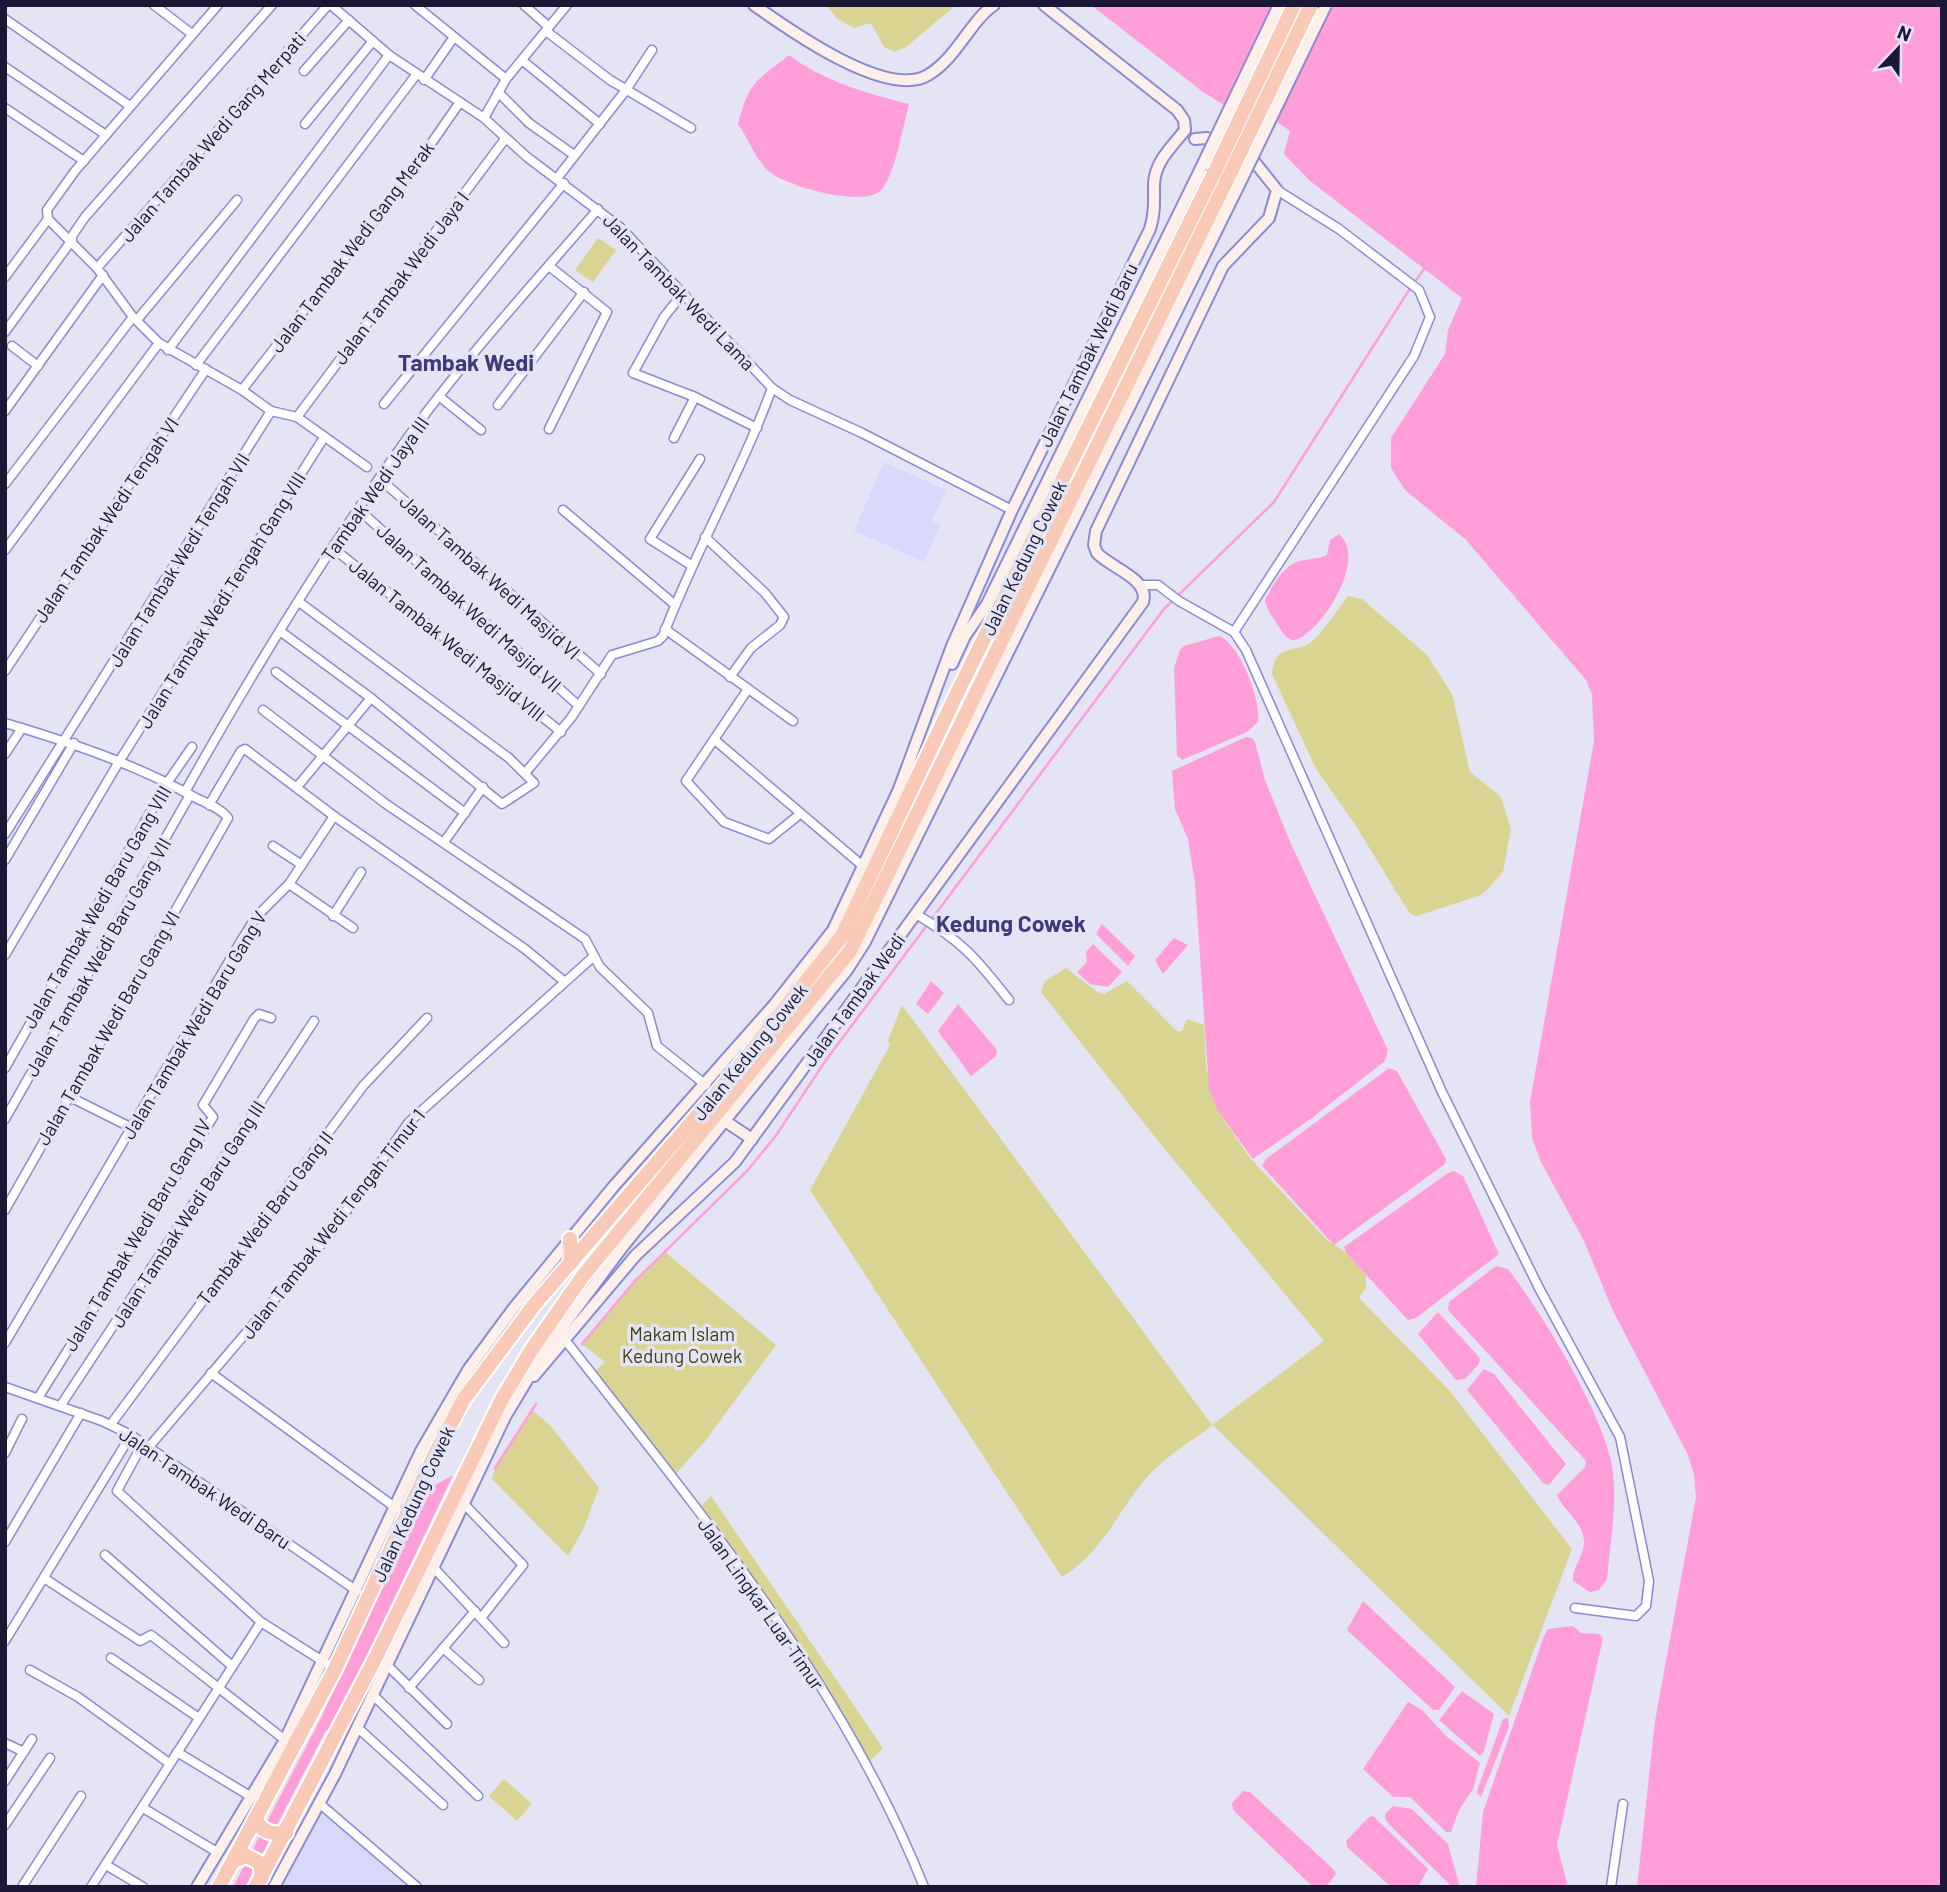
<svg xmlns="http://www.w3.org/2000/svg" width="1947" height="1892" font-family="Barlow,sans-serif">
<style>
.built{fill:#d7d8fa}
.green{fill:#d9d492}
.water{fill:#ff9ed7}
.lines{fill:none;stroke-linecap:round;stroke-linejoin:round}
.stream{stroke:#ff9ed7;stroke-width:2.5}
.street-casing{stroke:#8b89d3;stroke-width:11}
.secondary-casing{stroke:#8b89d3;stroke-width:14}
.highway-casing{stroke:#fff;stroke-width:18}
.street{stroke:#fff;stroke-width:8}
.secondary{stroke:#fdefe9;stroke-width:10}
.highway{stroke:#f8cab7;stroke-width:14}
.secondary-bridge-casing{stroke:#8b89d3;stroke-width:14;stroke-linecap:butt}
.highway-bridge-casing{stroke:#fff;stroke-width:18;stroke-linecap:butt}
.secondary-bridge{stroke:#fdefe9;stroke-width:10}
.highway-bridge{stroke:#f8cab7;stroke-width:14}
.labels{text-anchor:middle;stroke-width:7;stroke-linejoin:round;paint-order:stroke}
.street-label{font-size:19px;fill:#1a1834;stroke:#e4e4f4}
.park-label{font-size:19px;fill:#433f10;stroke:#e4e4f4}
.quarter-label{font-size:23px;font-weight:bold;fill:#403a7b;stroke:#e4e4f4}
</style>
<rect width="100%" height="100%" fill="#e4e4f4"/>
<g class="built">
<polygon points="884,462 946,490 932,521 940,525 924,562 854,531"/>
<polygon points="319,1803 417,1887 274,1887"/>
</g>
<g class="green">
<polygon points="827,5 956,5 906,47 895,52 884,47 871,23 854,28 836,18"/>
<polygon points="598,238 616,250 593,282 575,270"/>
<path d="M1348 596 1362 599 1427 655 1452 694 1470 772 1501 797 1511 829 1503 872 1487 890 1481 895 1417 916 1410 914 1356 826 1316 769 1272 674C1274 642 1297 654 1312 641 1326 629 1337 610 1348 596Z"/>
<path d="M1066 968 1097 992 1104 994 1127 981 1177 1031H1182L1187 1019 1204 1025 1206 1068 1218 1111 1250 1158 1327 1240 1344 1251 1366 1275V1288L1359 1298 1449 1390 1572 1549 1509 1716 1213 1425C1189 1443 1160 1460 1142 1483 1116 1516 1100 1554 1062 1577L810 1190 890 1045 888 1041 902 1005 1212 1425 1324 1341 1162 1146 1041 992 1045 981Z"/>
<polygon points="665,1252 776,1345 706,1440 671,1479 591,1375 605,1362 582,1344 634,1282"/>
<polygon points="532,1410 551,1426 599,1488 584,1528 568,1556 492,1479 495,1468"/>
<polygon points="711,1496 883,1748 866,1766 786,1634 696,1512"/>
<polygon points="504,1779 532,1804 517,1821 489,1796"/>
</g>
<g class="water">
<polygon points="1091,5 1942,5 1942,1887 1637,1887 1655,1721 1696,1497 1694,1475 1688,1455 1612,1309 1584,1241 1541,1162 1532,1138 1530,1102 1594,741 1592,695 1586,680 1466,540 1405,490 1391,468 1391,438 1445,354 1448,330 1462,298 1310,181 1284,154 1290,131 1270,117 1258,126 1203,92"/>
<path d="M789 55C825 82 866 93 909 104 904 122 894 180 880 191 862 207 789 187 771 173 757 163 748 138 738 124 750 79 756 82 789 55Z"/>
<path d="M1339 534C1371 561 1313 643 1292 640 1285 638 1281 630 1277 624 1272 617 1267 609 1265 600 1274 583 1284 563 1305 560 1313 558 1319 559 1327 555L1330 540Z"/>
<path d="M1219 636C1240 644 1261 700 1258 722L1247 732 1182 760 1177 756 1174 668 1180 650 1184 646Z"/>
<polygon points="1246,737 1252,738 1255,742 1265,780 1291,844 1388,1050 1385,1061 1312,1118 1253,1159 1218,1111 1209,1088 1195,883 1188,839 1175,809 1172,771"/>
<polygon points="1102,924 1135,956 1128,966 1096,934"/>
<polygon points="1174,938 1188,945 1163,974 1155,960"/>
<polygon points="1093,944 1122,972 1108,987 1090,984 1077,972 1087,962 1086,952"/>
<polygon points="931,981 944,993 928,1014 916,1004"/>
<polygon points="958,1004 997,1050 996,1056 971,1076 938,1031"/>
<polygon points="1389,1068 1397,1071 1446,1159 1445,1164 1334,1245 1262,1166 1266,1159"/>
<polygon points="1454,1171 1463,1176 1499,1254 1416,1318 1408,1320 1346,1253 1344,1247 1448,1173"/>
<path d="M1496 1266 1508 1269C1542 1313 1607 1419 1613 1472 1617 1507 1610 1544 1607 1579L1599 1590 1590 1592 1573 1581C1572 1568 1583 1557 1584 1544 1585 1523 1564 1512 1557 1495L1585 1467 1586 1461 1448 1310 1449 1302Z"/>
<polygon points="1438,1312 1480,1358 1479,1364 1465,1379 1456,1380 1418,1334"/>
<polygon points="1484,1369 1494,1374 1566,1464 1549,1485 1543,1483 1467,1390"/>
<polygon points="453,1475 335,1723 331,1731 326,1730 245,1887 233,1887 319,1722 430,1488"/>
<polygon points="1363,1601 1455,1687 1439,1710 1433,1710 1347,1630"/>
<polygon points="1573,1626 1581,1633 1599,1634 1603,1638 1557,1845 1568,1887 1476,1887 1483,1812 1544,1636 1548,1629"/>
<polygon points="1462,1691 1494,1714 1484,1751 1480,1756 1439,1720"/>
<polygon points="1408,1702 1422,1710 1446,1736 1480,1763 1473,1789 1459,1810 1451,1832 1446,1832 1410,1797 1393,1797 1363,1769"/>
<polygon points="1508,1718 1509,1727 1481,1797 1477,1793 1478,1788 1503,1719"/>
<polygon points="1243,1791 1250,1792 1333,1869 1336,1874 1326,1887 1313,1887 1233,1810 1232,1803"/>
<polygon points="1393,1806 1412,1809 1448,1844 1460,1887 1452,1887 1386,1821 1385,1814"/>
<polygon points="1373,1816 1428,1869 1418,1887 1391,1887 1347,1847 1346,1841 1369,1817"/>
</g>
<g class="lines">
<g class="stream">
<polyline points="1415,282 1424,269"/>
<polyline points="582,1344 634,1282 747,1171 775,1137 826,1060 1164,609 1274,502 1411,287"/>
<polyline points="495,1468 536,1404"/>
</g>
<g class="street-casing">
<g id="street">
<polyline points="154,5 192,34"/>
<polyline points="218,5 75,171 47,210 48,219 97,268 133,317 159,343 242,390 271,411"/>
<polyline points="331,5 389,55 484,118 527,157 621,228 772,388 790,400 862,433 1012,510"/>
<polyline points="415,5 506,79"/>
<polyline points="524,5 549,27"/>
<polyline points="5,19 130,106"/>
<polyline points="546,31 610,80 691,128"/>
<polyline points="523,61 600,124"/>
<polyline points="5,67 106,135"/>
<polyline points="304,71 349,20"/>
<polyline points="424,80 454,37"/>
<polyline points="498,92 529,123 574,155"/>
<polyline points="5,108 84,161"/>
<polyline points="484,118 506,79 567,5"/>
<polyline points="305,124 373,41"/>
<polyline points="558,177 626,90 652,50"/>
<polyline points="70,239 85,217 272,5"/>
<polyline points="549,266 607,312 549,429"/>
<polyline points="97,268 328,5"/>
<polyline points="5,277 48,219"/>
<polyline points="684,292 664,317 633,373 695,397 757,428"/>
<polyline points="137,320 237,200"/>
<polyline points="5,332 72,240"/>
<polyline points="12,346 38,366"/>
<polyline points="168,350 389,55"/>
<polyline points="196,365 416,75"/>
<polyline points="242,390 408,177 460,102"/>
<polyline points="440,397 481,430"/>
<polyline points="384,404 564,183"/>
<polyline points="498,405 584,292"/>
<polyline points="5,411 103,275"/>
<polyline points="271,411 297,417 367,467"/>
<polyline points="297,417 505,139"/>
<polyline points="674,438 695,397"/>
<polyline points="380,479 601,674"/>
<polyline points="5,484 133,317"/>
<polyline points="359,510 579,706"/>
<polyline points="563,510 674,604"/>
<polyline points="705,537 765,593 784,617 780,625 751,648 730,677"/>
<polyline points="333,548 561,732"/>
<polyline points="5,550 159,343"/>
<polyline points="691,565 650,539 700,459"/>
<polyline points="1141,585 1158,585 1179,601 1234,632 1246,650 1442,1092 1539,1288 1620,1437 1649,1581 1646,1606 1636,1616 1575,1608"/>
<polyline points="665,629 793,721"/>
<polyline points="280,631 371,698 502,804 534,783 509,758 299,602"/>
<polyline points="1234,632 1414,356 1430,317 1419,290 1339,229 1277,190"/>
<polyline points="5,671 206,369"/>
<polyline points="276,672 465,813"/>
<polyline points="748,689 686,781 724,822 769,839 800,814"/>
<polyline points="263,710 386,804 585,939 600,967 648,1013 657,1046 706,1085"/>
<path d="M5 723C72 743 135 764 196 798 206 803 222 809 228 818L5 1210"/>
<polyline points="716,741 864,867"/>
<polyline points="5,754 22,728"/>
<path d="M526 772 571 718 612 655 658 641 663 636C695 551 741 473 772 388"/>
<polyline points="297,787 371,698"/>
<path d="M185 792C254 669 328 548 411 433 468 355 534 283 598 209"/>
<polyline points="209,805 241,751 245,749 334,816"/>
<polyline points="5,834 271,411"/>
<polyline points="444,842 483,787"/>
<polyline points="273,846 302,865"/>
<polyline points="5,860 74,743"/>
<polyline points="289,884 353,928"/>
<path d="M916 914C963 942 976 958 1009 1000"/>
<polyline points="333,916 361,872"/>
<polyline points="5,955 120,760 323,439"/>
<polyline points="5,1068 167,783 192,747"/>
<polyline points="68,1096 130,1127"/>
<polyline points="5,1119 190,795"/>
<path d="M566 1341C699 1511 843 1684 924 1887"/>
<polyline points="5,1343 241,941 256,917 289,884 334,816 525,949 565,982"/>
<polyline points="211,1373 396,1508"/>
<polyline points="5,1387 102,1421 131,1435 357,1591"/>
<polyline points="38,1398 213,1117 203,1105 254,1019 259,1014 271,1018"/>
<polyline points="61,1405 314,1021"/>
<polyline points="111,1424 363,1086 427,1018"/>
<polyline points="143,1443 117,1491 261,1622 335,1669"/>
<polyline points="149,1447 330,1234 409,1122 593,957"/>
<polyline points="5,1453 22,1419"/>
<polyline points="464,1504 523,1565 481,1618"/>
<polyline points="5,1542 81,1413"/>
<polyline points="105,1555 232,1666"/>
<polyline points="434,1568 504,1643"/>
<polyline points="44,1578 140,1641 151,1635 285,1740"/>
<polyline points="5,1641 131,1435"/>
<polyline points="443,1648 479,1680"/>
<polyline points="111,1658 199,1718"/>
<polyline points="375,1659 388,1666 447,1724"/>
<polyline points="30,1670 78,1697 169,1763"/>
<polyline points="409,1688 475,1611"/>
<polyline points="374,1696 478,1796"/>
<polyline points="358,1728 443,1805"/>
<polyline points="5,1743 24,1752"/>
<polyline points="177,1752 250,1796"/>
<polyline points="5,1781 32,1739"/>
<polyline points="319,1803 417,1887"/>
<polyline points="143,1808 217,1852"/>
<polyline points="5,1825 50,1758"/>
<polyline points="106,1865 143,1887"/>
<polyline points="22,1887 81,1796"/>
<polyline points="91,1887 261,1622"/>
<polyline points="1611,1887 1623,1804"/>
</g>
</g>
<g class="secondary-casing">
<g id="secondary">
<path d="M754 5C788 29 887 100 928 75 957 58 970 21 994 5"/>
<polyline points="1044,5 1177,110 1184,120 1185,130"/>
<polyline points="952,664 965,636 987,604 1201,168"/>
<polyline points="725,1121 752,1139"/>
<path d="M534 1376 636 1255 735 1162 1143 602C1150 579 1111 568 1097 553L1094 545 1096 531 1223 266 1269 218 1277 190 1253 160 1207 138 1195 139"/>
<path d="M197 1887 285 1740 421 1451 468 1370 513 1309 614 1186 774 1005 833 930 899 789 952 646 1012 510 1150 229C1155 213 1154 201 1154 184 1155 161 1172 147 1185 130"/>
<polyline points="274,1887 335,1774 505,1417 544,1352 624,1245 847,970 865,942 1239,185"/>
</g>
</g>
<g class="highway-casing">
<g id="highway">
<polyline points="570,1239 571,1263"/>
<path d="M256 1819C261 1832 273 1835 286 1833"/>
<polyline points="234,1861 247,1856 260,1863 262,1877"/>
<polyline points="219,1887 335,1669 433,1458 464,1399 534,1305 733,1074 842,936 959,689 1214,173"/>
<polyline points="256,1887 375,1659 502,1399 532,1349 583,1276 850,951 1227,180"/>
</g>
</g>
<use href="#street" class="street"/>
<use href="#secondary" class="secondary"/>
<use href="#highway" class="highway"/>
<g class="secondary-bridge-casing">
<g id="secondary-bridge">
<polyline points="1201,168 1279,5"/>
<polyline points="1239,185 1326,5"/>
</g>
</g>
<g class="highway-bridge-casing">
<g id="highway-bridge">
<polyline points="1214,173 1294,5"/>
<polyline points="1227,180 1311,5"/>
</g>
</g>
<use href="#secondary-bridge" class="secondary-bridge"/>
<use href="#highway-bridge" class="highway-bridge"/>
</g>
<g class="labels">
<g class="street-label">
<text transform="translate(213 137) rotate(-49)" y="7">Jalan Tambak Wedi Gang Merpati</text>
<text transform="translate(352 247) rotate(-53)" y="7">Jalan Tambak Wedi Gang Merak</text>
<text transform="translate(401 278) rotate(-53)" y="7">Jalan Tambak Wedi Jaya I</text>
<text transform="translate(679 292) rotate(46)" y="7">Jalan Tambak Wedi Lama</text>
<text transform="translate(1088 355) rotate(-64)" y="7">Jalan Tambak Wedi Baru</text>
<text transform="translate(375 489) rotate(-55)" y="7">Tambak Wedi Jaya III</text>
<text transform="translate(106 520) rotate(-56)" y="7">Jalan Tambak Wedi Tengah VI</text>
<text transform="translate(1024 558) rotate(-64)" y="7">Jalan Kedung Cowek</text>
<text transform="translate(179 560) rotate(-58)" y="7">Jalan Tambak Wedi Tengah VII</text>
<text transform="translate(490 577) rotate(42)" y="7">Jalan Tambak Wedi Masjid VI</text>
<text transform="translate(222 600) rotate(-58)" y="7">Jalan Tambak Wedi Tengah Gang VIII</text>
<text transform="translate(469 608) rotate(42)" y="7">Jalan Tambak Wedi Masjid VII</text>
<text transform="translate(447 640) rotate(39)" y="7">Jalan Tambak Wedi Masjid VIII</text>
<text transform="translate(97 907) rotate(-60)" y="7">Jalan Tambak Wedi Baru Gang VIII</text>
<text transform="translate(98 957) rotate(-60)" y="7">Jalan Tambak Wedi Baru Gang VII</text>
<text transform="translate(854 1000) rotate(-54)" y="7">Jalan Tambak Wedi</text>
<text transform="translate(194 1025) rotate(-59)" y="7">Jalan Tambak Wedi Baru Gang V</text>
<text transform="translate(108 1028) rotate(-60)" y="7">Jalan Tambak Wedi Baru Gang VI</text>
<text transform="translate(750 1052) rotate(-51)" y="7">Jalan Kedung Cowek</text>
<text transform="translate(188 1214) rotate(-57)" y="7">Jalan Tambak Wedi Baru Gang III</text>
<text transform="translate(265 1218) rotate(-53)" y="7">Tambak Wedi Baru Gang II</text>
<text transform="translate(333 1224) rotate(-52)" y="7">Jalan Tambak Wedi Tengah Timur 1</text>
<text transform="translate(137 1235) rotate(-59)" y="7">Jalan Tambak Wedi Baru Gang IV</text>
<text transform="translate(205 1488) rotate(34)" y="7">Jalan Tambak Wedi Baru</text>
<text transform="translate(413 1504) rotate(-65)" y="7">Jalan Kedung Cowek</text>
<text transform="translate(761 1604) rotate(55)" y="7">Jalan Lingkar Luar Timur</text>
</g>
<g class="park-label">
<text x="682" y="1341">Makam Islam<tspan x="682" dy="22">Kedung Cowek</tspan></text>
</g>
<g class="quarter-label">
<text x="466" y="371">Tambak Wedi</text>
<text x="1011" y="932">Kedung Cowek</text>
</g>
</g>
<rect width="1947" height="1892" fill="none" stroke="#1a1834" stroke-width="14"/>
<g transform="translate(1898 49) rotate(22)" stroke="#e4e4f4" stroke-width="5" paint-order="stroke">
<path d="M0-5L12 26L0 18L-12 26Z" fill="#1a1834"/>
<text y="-10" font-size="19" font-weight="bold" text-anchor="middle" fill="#1a1834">N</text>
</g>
</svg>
